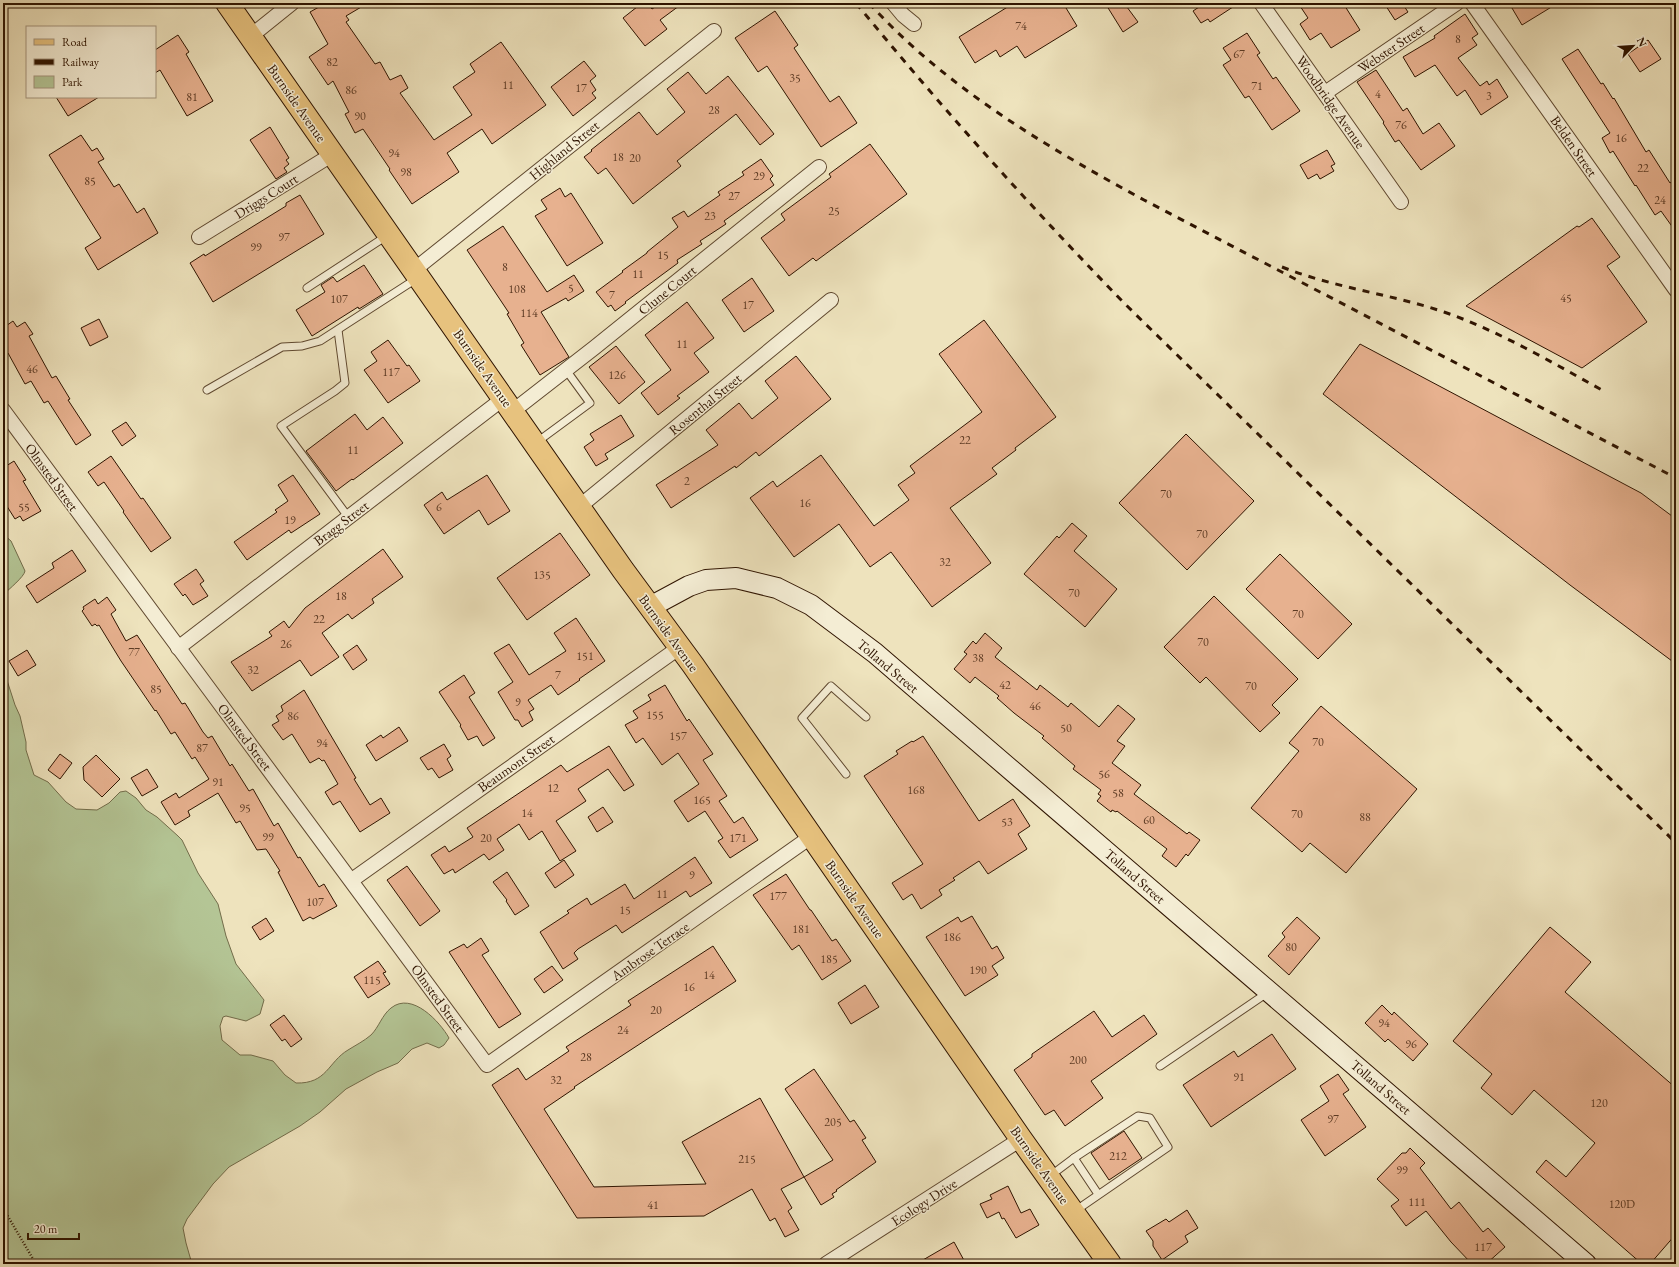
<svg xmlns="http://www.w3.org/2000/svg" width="1679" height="1267" font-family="'EB Garamond',serif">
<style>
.green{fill:#b4c595;stroke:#726c4a}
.building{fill:#e7b18f;stroke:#2f1400}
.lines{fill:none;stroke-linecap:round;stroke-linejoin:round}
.service-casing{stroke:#5f482f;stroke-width:9}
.minor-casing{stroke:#5f482f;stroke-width:16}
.secondary-casing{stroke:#2f1400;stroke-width:22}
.primary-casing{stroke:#2f1400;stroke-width:24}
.path{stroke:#2f1400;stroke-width:2.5;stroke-dasharray:1 2;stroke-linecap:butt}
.service{stroke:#f4edd4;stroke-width:7}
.minor{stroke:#f4edd4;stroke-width:14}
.secondary{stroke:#f4edd4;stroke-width:20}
.primary{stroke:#e7c27e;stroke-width:22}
.rail{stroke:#2f1400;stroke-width:3;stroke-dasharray:7 7;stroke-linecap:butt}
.labels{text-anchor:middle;stroke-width:3;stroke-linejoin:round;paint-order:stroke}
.number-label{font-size:12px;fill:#5d3b24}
.street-label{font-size:14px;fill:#2f1400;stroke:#f4edd4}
</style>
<rect width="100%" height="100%" fill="#eee3bd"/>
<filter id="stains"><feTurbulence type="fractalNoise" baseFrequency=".005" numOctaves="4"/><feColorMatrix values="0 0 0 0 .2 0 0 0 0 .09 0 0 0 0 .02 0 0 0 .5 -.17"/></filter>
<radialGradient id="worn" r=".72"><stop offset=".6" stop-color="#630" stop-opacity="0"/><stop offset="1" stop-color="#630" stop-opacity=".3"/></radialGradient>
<g class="green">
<path d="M3 534 11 541 25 571C24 577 9 589 3 595Z"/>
<path d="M3 668 15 705 20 716 26 742V750L34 775 48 782 66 802 76 809 97 810 109 803 120 792 126 791 136 798 146 810 157 817 178 836 182 840 198 873 218 904 226 936 236 964 264 1000 260 1014 246 1021 226 1016 223 1017 220 1026 222 1040 240 1055H251L273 1061 285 1075 296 1083C327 1084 328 1062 348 1050 356 1045 364 1041 371 1035 379 1027 382 1015 391 1008 412 991 440 1022 449 1038L444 1045 439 1048 427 1043 412 1049 398 1063 377 1072 346 1089 320 1112 300 1126 229 1167 213 1184 187 1219 183 1228 186 1243 192 1264H3Z"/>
</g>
<g class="building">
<polygon points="326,3 368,3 346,16 349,20 346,22 375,64 380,62 390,80 401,75 408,88 400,93 434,140 472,115 453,87 475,72 470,64 501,42 546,105 492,144 482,129 447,153 459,172 412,204 389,170 390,169 363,129 355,133 345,114 349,112 333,81 328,85 309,57 328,44 310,12"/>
<polygon points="642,3 647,3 652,9 661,3 683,3 660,20 667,29 645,46 623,18"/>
<polygon points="1014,3 1063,3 1077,26 1025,58 1017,46 1000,57 996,50 975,63 959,37"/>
<polygon points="1105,3 1124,3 1138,22 1123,32"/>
<polygon points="1205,3 1239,3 1210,22 1208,19 1201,23 1193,11"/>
<polygon points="1298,3 1343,3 1360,30 1331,48 1321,33 1310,40 1300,24 1308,18"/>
<polygon points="1384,3 1402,3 1408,12 1395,20"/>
<polygon points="1509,3 1558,3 1522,25"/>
<polygon points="775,11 798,45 794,48 830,102 839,96 857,123 821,147 767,66 758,72 735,38"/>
<polygon points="1465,14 1478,34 1472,38 1477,45 1458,58 1480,86 1487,81 1489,85 1497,79 1508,97 1481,115 1465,90 1457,96 1435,65 1415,77 1403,57 1435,38 1434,36"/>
<polygon points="1247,33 1260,53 1257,55 1273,79 1276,77 1300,111 1272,130 1249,96 1245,98 1223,65 1231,60 1223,48"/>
<polygon points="178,35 189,52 186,54 213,101 187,116 160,70 155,73 155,50"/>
<polygon points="1648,40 1661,59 1640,72 1628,54"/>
<polygon points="1578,49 1601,84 1603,83 1613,99 1614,98 1646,152 1649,150 1670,183 1676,179 1676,232 1661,211 1655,215 1636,185 1635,186 1613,151 1610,153 1602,138 1610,133 1562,59"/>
<polygon points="584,61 596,76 590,81 596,90 592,93 596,98 573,116 551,87"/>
<polygon points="1376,70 1403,111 1407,108 1423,134 1439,123 1455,146 1421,170 1399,140 1395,142 1383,123 1384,122 1357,82"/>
<polygon points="688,72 706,94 728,76 774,134 760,145 736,114 677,161 681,166 633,204 606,168 598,174 584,157 592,151 591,150 639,112 657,135 685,112 667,89"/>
<polygon points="56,97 99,97 68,116"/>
<polygon points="270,127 289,158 286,160 289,164 284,168 287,172 276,179 250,140"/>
<polygon points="81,135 92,151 97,148 104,159 98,162 114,187 119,184 137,213 144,208 158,233 98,270 85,248 101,238 49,155"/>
<polygon points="870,144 907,194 816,261 813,258 789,276 761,238 785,220 781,214 831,177 829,174"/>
<polygon points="1327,150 1335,164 1331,166 1334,171 1320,179 1317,174 1308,179 1300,165"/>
<polygon points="761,159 773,176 770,179 774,185 724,221 726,224 700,241 702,244 677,260 678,263 625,302 626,303 615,311 611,305 608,307 596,292 623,272 622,271 647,253 647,252 678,227 672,218 684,211 688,217 720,195 718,192 744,175 742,172"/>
<polygon points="560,188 565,197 571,193 603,243 567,266 535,216 547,209 541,200"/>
<polygon points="300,195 324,234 213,302 190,263 204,254 205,256 286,206 286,203"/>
<polygon points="1592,218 1620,257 1607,266 1647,322 1582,368 1466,306 1577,226 1579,227"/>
<polygon points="503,226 547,292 574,275 584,291 568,301 566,298 541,312 569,357 540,375 521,345 524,343 507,314 509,313 467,250"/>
<polygon points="364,265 383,294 359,309 358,307 312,336 296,310 325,292 321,285 333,277 337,282"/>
<polygon points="752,278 774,311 744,332 722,300"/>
<polygon points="687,302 714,338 694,353 709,372 677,396 680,398 658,415 641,393 671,370 645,335"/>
<polygon points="99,319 108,337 90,346 81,328"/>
<polygon points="984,320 1056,417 1015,448 1016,450 992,468 997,474 950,508 991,563 932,607 891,552 870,567 839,524 794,557 750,498 773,481 777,487 821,455 874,526 909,500 898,485 915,473 910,466 982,412 939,354"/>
<polygon points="13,321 17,327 25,322 33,334 29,336 52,378 56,376 70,399 68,400 91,435 76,445 48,401 44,403 31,381 25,384 8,353 3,356 3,328"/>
<polygon points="388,340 407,366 409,365 420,381 388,403 364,370 377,361 371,352"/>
<polygon points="1360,344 1641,493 1676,519 1676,664 1570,585 1323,394"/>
<polygon points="616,346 645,382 619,404 589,367"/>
<polygon points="796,356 831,399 759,456 756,452 736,468 735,466 671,508 656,485 718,445 706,430 739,403 752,419 778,398 765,381"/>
<polygon points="355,414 367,430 383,417 403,443 353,480 352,479 336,491 306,451"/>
<polygon points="621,415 634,436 605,454 608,459 596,466 584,447 594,440 590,434"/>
<polygon points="126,422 136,436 122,446 112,431"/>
<polygon points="1186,434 1254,501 1187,570 1119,503"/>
<polygon points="111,456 141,499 143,498 171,538 151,552 123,512 124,511 104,482 98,486 88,472"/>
<polygon points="14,461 26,480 23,481 41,511 23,521 20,516 15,519 3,500 3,468"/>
<polygon points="293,475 320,514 291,533 289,530 247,560 234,542 277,512 275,510 288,501 278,485"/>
<polygon points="487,475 510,511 488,525 479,510 444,534 424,505 442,492 447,500"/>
<polygon points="1072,523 1087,536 1074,551 1117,589 1085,627 1024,574 1057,536 1059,538"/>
<polygon points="560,533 590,575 527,620 497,578"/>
<polygon points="383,549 403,577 372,599 374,603 352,619 348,614 322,633 339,657 311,676 300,660 252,691 231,662 272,636 269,632 284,621 289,628 305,608"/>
<polygon points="72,550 86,571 37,603 26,586 54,568 52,563"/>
<polygon points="1280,554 1352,624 1318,659 1246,589"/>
<polygon points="196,569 204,581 200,584 208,596 193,605 185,594 183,596 174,584"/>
<polygon points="1214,596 1298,679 1272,705 1280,713 1260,732 1206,677 1200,683 1164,647"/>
<polygon points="107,597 116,610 111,614 126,641 137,635 182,704 185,703 203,732 208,738 212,736 230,766 232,764 249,791 253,789 274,826 278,823 298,858 300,857 319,887 324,884 337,906 313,919 310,917 303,921 278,872 280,871 266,849 257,850 240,821 236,823 218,793 188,811 190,816 175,825 161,802 176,793 179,798 209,779 195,757 192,759 175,732 171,734 156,710 155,711 121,661 99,625 97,626 95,624 92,626 82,611 84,609 83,607 95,599 98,604"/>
<polygon points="576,618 605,661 579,679 580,680 558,695 551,685 528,700 534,709 529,712 533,720 522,727 518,720 515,720 498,692 513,682 494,653 509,644 529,675 566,651 554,633"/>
<polygon points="985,633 1002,648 995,657 1037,690 1040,685 1068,707 1071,703 1099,727 1118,705 1135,719 1117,741 1125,746 1112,763 1141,785 1134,794 1187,834 1189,832 1200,840 1188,856 1186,854 1176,867 1162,856 1167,849 1117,811 1116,812 1112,810 1111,812 1097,801 1101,796 1098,794 1101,790 1073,769 1075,766 1042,738 1044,736 1014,713 997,698 999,696 975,677 970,683 954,669 967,654 964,652 973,641 976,644"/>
<polygon points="357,645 367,660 353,670 343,655"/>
<polygon points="27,650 36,665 18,676 9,661"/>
<polygon points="464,675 475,693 469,697 495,738 483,746 477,736 468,740 460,726 461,725 439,692"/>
<polygon points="665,685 687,721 689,719 713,754 703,760 727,796 719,801 734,823 743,817 758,840 730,858 718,841 723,838 705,811 688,822 674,801 699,784 678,753 662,765 643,738 636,743 625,725 638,718 633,711 651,700 648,695"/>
<polygon points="304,690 356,778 354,779 370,805 381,798 390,813 360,832 340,801 333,805 325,792 338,784 324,760 322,761 319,758 310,763 292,734 283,740 272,725 279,721 276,716 283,711 281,706"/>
<polygon points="1321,706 1417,789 1346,873 1310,843 1302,852 1251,808 1299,751 1289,743"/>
<polygon points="399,727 408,741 376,761 366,745 381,735 383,738"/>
<polygon points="923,736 979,821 1013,799 1030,826 1018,834 1027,849 988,874 979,861 953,878 955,880 939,890 942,895 921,909 912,894 903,900 892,883 923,864 864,776 898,754 896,751 912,741 913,742"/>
<polygon points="444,744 451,756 447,759 453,770 439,778 432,768 428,770 420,758"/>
<polygon points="609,746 634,785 624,791 608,769 578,789 586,801 556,821 576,851 560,861 542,831 529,840 519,824 497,839 504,850 489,860 484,854 455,873 453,869 444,874 431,855 445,846 449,852 473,837 467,828 561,765 567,772"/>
<polygon points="60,754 72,763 60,779 48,770"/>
<polygon points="96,755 120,779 102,797 84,780 83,767"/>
<polygon points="147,769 158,787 142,796 131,778"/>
<polygon points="603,807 613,822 597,832 588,817"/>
<polygon points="695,857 712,883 690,897 686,891 622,933 616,925 578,949 574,953 578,959 563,969 540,932 569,913 567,911 587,898 591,905 625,884 634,899"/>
<polygon points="564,860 574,875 555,888 545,873"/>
<polygon points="407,866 440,911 420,926 387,880"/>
<polygon points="507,872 529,906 515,915 506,901 507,900 493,882"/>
<polygon points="786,874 810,910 811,910 832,941 836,939 851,961 822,980 799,945 792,950 753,895"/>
<polygon points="972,916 992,949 997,946 1004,958 992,966 998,975 965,996 926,937 958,917 961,922"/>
<polygon points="1297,917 1320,938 1289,975 1268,956 1285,937 1282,933"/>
<polygon points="266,918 274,931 260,940 252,927"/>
<polygon points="1550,927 1591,962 1565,992 1676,1088 1676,1234 1650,1264 1642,1264 1536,1172 1546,1160 1566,1177 1595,1143 1534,1090 1512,1115 1481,1088 1492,1074 1453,1041"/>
<polygon points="481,938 489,951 482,955 521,1014 499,1028 449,952 464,944 467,948"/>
<polygon points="713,946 736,981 574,1087 575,1088 544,1109 594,1187 706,1184 682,1142 760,1098 804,1177 781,1189 792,1208 788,1211 799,1230 785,1237 775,1218 770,1221 752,1189 704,1216 577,1218 492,1085 518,1068 526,1080 569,1051 566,1047 631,1005 628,1001"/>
<polygon points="378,961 386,972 383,973 390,984 368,998 354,977"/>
<polygon points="552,966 563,980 544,993 534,979"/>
<polygon points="865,985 879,1007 851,1024 838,1003"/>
<polygon points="1382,1005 1392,1015 1394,1012 1428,1044 1413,1061 1388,1039 1385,1042 1365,1023"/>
<polygon points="1094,1011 1112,1037 1144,1015 1157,1034 1091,1081 1103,1098 1065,1126 1054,1110 1045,1115 1014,1070 1032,1057 1032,1054"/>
<polygon points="284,1015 302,1039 291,1047 285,1039 282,1041 270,1025"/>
<polygon points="1272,1034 1296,1069 1211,1127 1183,1085 1234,1051 1238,1057"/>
<polygon points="814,1069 850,1122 854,1120 866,1138 862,1140 876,1162 836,1190 837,1191 832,1194 834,1197 821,1205 804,1177 833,1160 785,1089"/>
<polygon points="1338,1074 1349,1090 1343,1094 1366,1127 1325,1156 1301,1120 1329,1101 1320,1086"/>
<polygon points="1124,1131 1142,1158 1109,1180 1091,1153"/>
<polygon points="1410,1148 1425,1163 1420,1168 1451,1209 1459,1202 1483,1232 1488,1228 1505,1247 1486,1264 1472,1264 1451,1242 1426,1211 1406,1226 1391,1206 1399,1200 1377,1179 1402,1153 1406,1153"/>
<polygon points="1008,1186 1021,1213 1030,1209 1039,1225 1016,1238 1004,1218 1002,1219 999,1212 987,1218 980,1204 992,1199 990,1195"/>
<polygon points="1187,1210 1198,1228 1185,1236 1188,1242 1162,1260 1153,1246 1153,1241 1146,1231 1166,1219 1169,1222"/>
<polygon points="954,1242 966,1264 916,1264"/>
</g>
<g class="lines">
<g class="service-casing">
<g id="service">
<polyline points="307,288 388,235"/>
<polyline points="338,330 345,383 335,391 281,426 349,518"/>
<polyline points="207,390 282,347 302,346 320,341 416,279"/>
<polyline points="537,442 590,403 566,370"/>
<polyline points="846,774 802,718 831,686 866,717"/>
<polyline points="1160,1066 1267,993"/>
<polyline points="1074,1158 1138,1116 1150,1118 1168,1147 1075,1211"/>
<polyline points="1050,1176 1074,1158 1098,1194"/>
</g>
</g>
<g class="minor-casing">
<g id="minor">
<polyline points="893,3 903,15 914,24"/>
<polyline points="1261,3 1401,202"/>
<polyline points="1472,3 1676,290"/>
<polyline points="251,36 292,3"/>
<polyline points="1325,93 1457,3"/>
<polyline points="199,237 333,154"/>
<polyline points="414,270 714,31"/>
<path d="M3 410C163 629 327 846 487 1065L812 836"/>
<polyline points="513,411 594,348 819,167"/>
<polyline points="579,507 831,300"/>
<polyline points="178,648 504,398"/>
<polyline points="352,880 680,647"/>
<polyline points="826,1264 1021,1139"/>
</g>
</g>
<g class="secondary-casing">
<polyline id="secondary" points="650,607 689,586 706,580 736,578 777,588 811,605 875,653 1586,1264"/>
</g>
<g class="primary-casing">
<polyline id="primary" points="227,3 623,570 693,665 1021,1139 1110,1264"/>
</g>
<polyline class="path" points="3,1208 36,1264"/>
<use href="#service" class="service"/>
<use href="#minor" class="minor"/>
<use href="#secondary" class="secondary"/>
<use href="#primary" class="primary"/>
<g class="rail">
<path d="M856 3C941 107 1030 206 1123 302L1676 843"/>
<path d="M869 3C945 87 1045 146 1144 200L1676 478"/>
<path d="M1282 267C1335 288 1391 294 1444 312 1499 331 1551 362 1602 390"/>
</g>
</g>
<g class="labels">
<g class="number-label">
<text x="1021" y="30">74</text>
<text x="1458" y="43">8</text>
<text x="1239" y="58">67</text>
<text x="332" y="66">82</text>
<text x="795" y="82">35</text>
<text x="508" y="89">11</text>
<text x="1257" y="90">71</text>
<text x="581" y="92">17</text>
<text x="351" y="94">86</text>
<text x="1378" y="98">4</text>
<text x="1489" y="100">3</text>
<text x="192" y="101">81</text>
<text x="714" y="114">28</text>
<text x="360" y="120">90</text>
<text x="1401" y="129">76</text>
<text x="1621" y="142">16</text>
<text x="394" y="157">94</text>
<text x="618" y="161">18</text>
<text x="635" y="162">20</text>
<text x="1643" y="172">22</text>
<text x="406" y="176">98</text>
<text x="759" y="180">29</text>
<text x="90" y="185">85</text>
<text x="734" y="200">27</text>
<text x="1660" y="204">24</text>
<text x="834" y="215">25</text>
<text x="710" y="220">23</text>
<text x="284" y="241">97</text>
<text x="256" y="251">99</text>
<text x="663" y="259">15</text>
<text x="505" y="271">8</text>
<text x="638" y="278">11</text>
<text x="571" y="292">5</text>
<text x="517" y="293">108</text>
<text x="612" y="299">7</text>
<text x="1566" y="302">45</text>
<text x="339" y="303">107</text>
<text x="748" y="309">17</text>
<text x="529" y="317">114</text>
<text x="682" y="348">11</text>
<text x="32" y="373">46</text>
<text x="391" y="376">117</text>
<text x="617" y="379">126</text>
<text x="965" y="444">22</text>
<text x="353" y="454">11</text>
<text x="687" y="485">2</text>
<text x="1166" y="498">70</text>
<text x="805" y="507">16</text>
<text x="24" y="511">55</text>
<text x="439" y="511">6</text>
<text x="290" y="524">19</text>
<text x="1202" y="538">70</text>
<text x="945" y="566">32</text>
<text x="542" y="579">135</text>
<text x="1074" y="597">70</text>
<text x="341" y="600">18</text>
<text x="1298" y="618">70</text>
<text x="319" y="623">22</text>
<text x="1203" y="646">70</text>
<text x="286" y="648">26</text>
<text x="134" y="656">77</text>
<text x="585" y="660">151</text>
<text x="978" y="662">38</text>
<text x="253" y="674">32</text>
<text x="558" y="679">7</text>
<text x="1005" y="689">42</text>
<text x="1251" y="690">70</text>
<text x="156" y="693">85</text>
<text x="518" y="706">9</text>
<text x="1035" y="710">46</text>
<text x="655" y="719">155</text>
<text x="293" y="720">86</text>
<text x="1066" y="732">50</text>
<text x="678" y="740">157</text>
<text x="1318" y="746">70</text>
<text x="322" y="747">94</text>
<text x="202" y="752">87</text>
<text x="1104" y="778">56</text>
<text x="218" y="786">91</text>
<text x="553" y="792">12</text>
<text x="916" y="794">168</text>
<text x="1118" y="797">58</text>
<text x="702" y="804">165</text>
<text x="245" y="812">95</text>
<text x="527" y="817">14</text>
<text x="1297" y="818">70</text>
<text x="1365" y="821">88</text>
<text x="1149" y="824">60</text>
<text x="1007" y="826">53</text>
<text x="268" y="841">99</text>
<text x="486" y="842">20</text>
<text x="738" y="842">171</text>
<text x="692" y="879">9</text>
<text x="662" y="898">11</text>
<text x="778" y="900">177</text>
<text x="315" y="906">107</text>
<text x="625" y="914">15</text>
<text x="801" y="933">181</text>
<text x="952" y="941">186</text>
<text x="1291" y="951">80</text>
<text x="829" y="963">185</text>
<text x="978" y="974">190</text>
<text x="709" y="979">14</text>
<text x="372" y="984">115</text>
<text x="689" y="991">16</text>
<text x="656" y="1014">20</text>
<text x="1384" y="1027">94</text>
<text x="623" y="1034">24</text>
<text x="1411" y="1048">96</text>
<text x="586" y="1061">28</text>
<text x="1078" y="1064">200</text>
<text x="1239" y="1081">91</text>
<text x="556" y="1084">32</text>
<text x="1599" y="1107">120</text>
<text x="1333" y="1123">97</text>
<text x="833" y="1126">205</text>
<text x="1118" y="1160">212</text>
<text x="747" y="1163">215</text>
<text x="1402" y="1174">99</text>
<text x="1417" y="1206">111</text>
<text x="1622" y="1208">120D</text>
<text x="653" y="1209">41</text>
<text x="1483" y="1251">117</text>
</g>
<g class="street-label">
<text transform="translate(1391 48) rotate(-34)" y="5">Webster Street</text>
<text transform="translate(1331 102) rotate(55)" y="5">Woodbridge Avenue</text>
<text transform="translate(297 103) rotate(55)" y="5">Burnside Avenue</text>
<text transform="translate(1574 146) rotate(55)" y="5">Belden Street</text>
<text transform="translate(564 150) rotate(-39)" y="5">Highland Street</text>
<text transform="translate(266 196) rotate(-32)" y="5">Driggs Court</text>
<text transform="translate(667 290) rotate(-39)" y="5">Clune Court</text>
<text transform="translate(483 368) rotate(55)" y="5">Burnside Avenue</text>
<text transform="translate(705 404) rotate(-39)" y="5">Rosenthal Street</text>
<text transform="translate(52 477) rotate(54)" y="5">Olmsted Street</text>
<text transform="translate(341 523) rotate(-37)" y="5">Bragg Street</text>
<text transform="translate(669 633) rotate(54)" y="5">Burnside Avenue</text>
<text transform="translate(888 666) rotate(40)" y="5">Tolland Street</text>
<text transform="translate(245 737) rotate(53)" y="5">Olmsted Street</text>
<text transform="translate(516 763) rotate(-35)" y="5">Beaumont Street</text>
<text transform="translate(1135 876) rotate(41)" y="5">Tolland Street</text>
<text transform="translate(855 899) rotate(55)" y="5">Burnside Avenue</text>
<text transform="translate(650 951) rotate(-35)" y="5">Ambrose Terrace</text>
<text transform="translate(438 998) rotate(54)" y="5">Olmsted Street</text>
<text transform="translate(1381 1087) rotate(41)" y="5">Tolland Street</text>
<text transform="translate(1040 1165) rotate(55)" y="5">Burnside Avenue</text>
<text transform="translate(924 1202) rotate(-33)" y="5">Ecology Drive</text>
</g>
</g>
<rect width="1679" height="1267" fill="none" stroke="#eee3bd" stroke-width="16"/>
<rect x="4" y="4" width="1671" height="1259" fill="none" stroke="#2f1400" stroke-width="2"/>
<rect x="8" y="8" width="1663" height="1251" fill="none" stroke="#2f1400"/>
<rect x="26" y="26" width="130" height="72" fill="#f4edd4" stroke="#a5967f"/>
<rect x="34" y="39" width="20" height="6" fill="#e7c27e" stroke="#a5967f"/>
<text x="62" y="46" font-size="12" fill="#2f1400">Road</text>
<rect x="34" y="59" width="20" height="6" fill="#2f1400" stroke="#a5967f"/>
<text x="62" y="66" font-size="12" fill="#2f1400">Railway</text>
<rect x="34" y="76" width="20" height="12" fill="#b4c595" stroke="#a5967f"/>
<text x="62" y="86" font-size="12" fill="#2f1400">Park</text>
<g transform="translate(1633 46) rotate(65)" stroke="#f4edd4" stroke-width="3" paint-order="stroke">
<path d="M0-3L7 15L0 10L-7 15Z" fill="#2f1400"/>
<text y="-6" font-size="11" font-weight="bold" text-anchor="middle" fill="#2f1400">N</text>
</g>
<path d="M28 1233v6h51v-6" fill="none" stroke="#2f1400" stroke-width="2"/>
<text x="34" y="1233" font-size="12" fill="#2f1400" stroke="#f4edd4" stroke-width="3" paint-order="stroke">20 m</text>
<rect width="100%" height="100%" filter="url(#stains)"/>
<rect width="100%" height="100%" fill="url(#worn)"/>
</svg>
